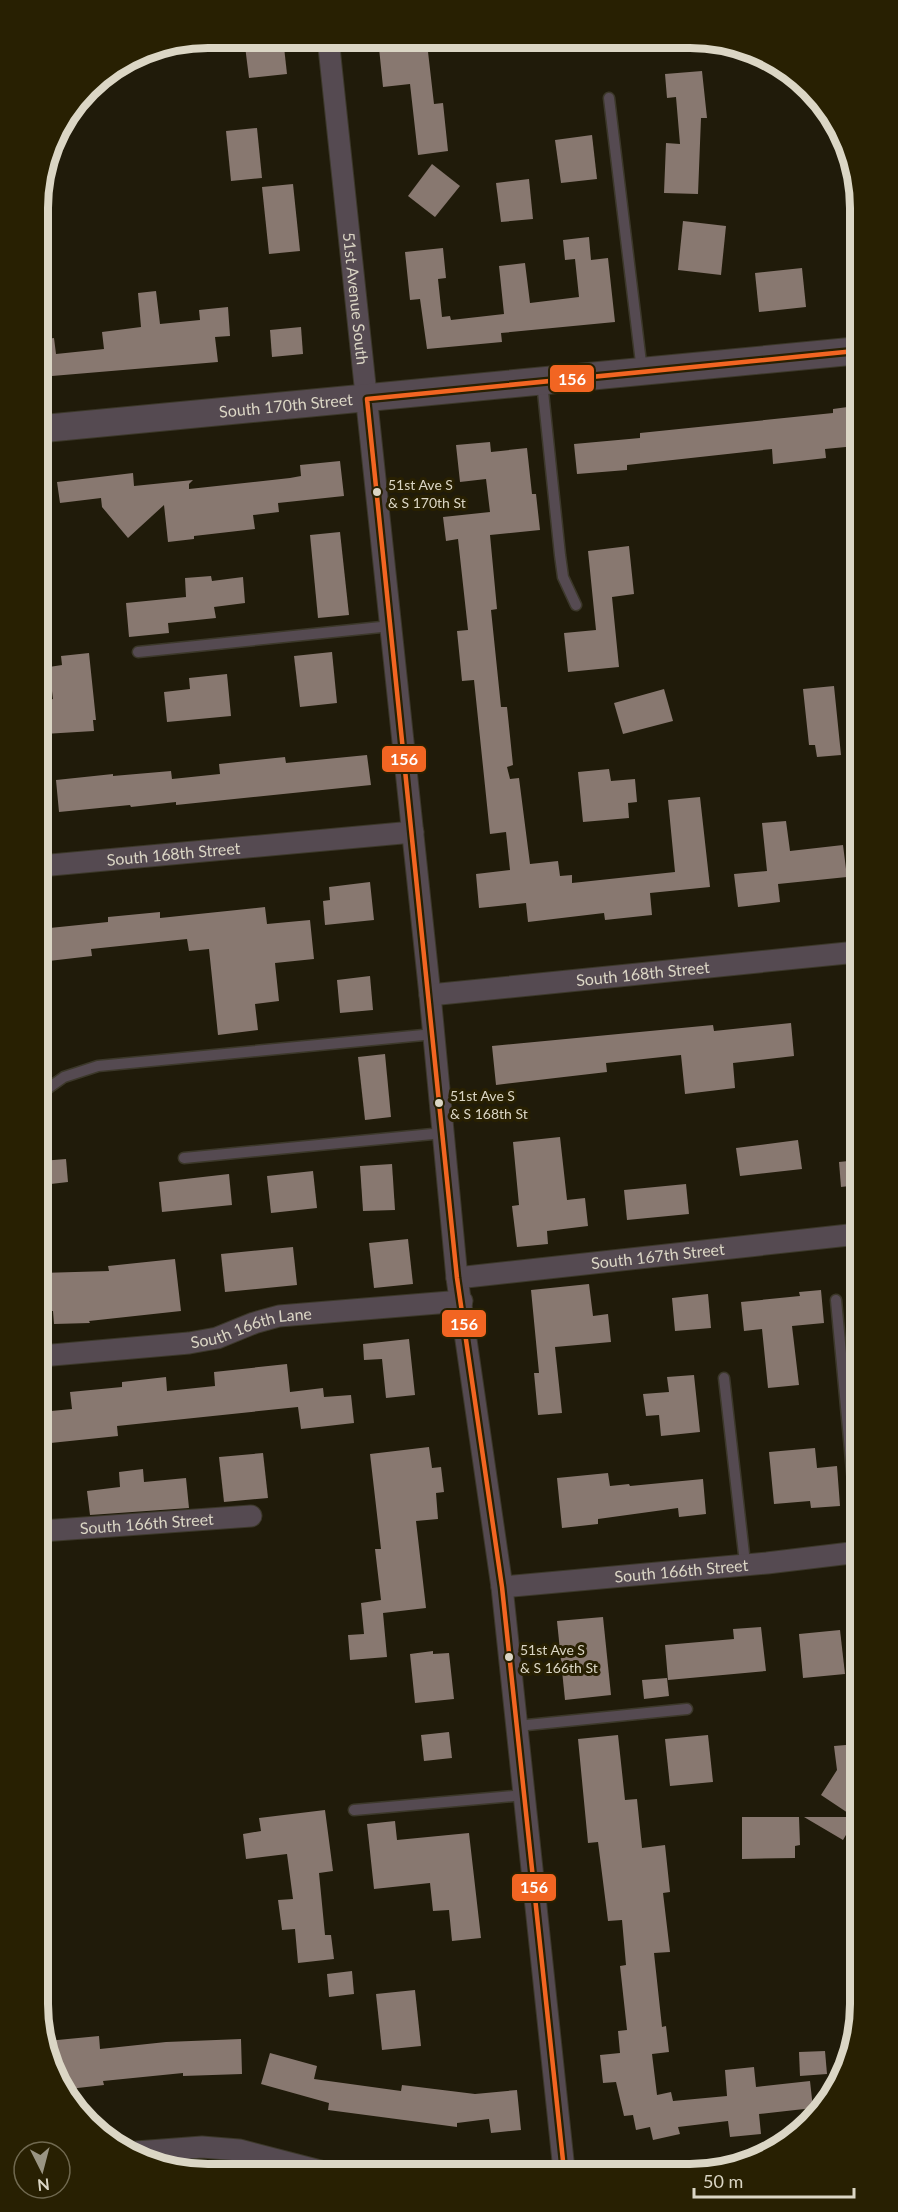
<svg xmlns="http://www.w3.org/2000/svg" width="898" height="2212" font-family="Lato,sans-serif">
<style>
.building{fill:#887870}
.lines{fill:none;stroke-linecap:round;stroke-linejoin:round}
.service-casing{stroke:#3c382a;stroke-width:13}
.minor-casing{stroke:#3c382a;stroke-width:23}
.tertiary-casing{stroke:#3c382a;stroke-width:29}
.service{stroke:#554a51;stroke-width:10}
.minor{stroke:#554a51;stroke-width:21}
.tertiary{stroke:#554a51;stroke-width:27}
.bus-1-casing{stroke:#282002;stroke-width:9}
.bus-1{stroke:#f26522;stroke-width:4.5}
.bus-dot{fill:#dbd6c5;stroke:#282002;stroke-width:2}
.labels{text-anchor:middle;stroke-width:6;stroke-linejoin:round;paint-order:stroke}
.bus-label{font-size:14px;fill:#dbd6c5;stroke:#282002;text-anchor:start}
.street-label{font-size:16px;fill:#dbd6c5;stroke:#282002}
.rim{fill:none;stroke:#dbd6c5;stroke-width:8}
.line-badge{stroke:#282002;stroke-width:2}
.badge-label{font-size:16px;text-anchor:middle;font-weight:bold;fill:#fff}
</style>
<rect width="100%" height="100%" fill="#201b0a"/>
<g class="building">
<polygon points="244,38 283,38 287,74 249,78"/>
<polygon points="427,43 434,104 443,103 448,151 418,155 410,84 383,87 379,48"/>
<polygon points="702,71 707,118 701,118 698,194 664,193 666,143 680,144 676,97 667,98 665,74"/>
<polygon points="257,128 262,178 231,181 226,131"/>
<polygon points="592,135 597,179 561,183 555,140"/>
<polygon points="432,164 460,186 435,217 408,196"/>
<polygon points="529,179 533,219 501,222 496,183"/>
<polygon points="293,184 300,251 269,254 262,187"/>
<polygon points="683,221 726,226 721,275 678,270"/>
<polygon points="589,237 591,260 608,258 615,322 501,333 502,342 427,349 420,299 410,300 405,252 443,248 446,278 438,279 442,317 450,316 451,320 504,314 499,266 525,263 530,303 579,297 575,259 565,260 563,240"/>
<polygon points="802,268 806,307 759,312 755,273"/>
<polygon points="156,291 160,324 200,320 199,310 228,307 230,336 215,337 218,362 40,377 38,340 54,338 56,354 104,349 102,332 141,327 138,293"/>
<polygon points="301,327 303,354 272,357 270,330"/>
<polygon points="855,406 856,446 825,449 826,458 773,464 772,449 627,465 627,470 577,474 574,444 640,438 640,433 833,413 833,409"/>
<polygon points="490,442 491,452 527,448 532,494 536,494 540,530 490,535 497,609 491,610 501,707 507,707 513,765 507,767 510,779 519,778 530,864 558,861 560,876 572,875 572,883 675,872 668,800 700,797 710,887 650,893 652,915 605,920 604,913 528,922 526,903 479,908 476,874 510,870 506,832 490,834 474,680 462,681 457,631 468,630 458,539 446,541 443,517 490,512 486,479 460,482 456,445"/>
<polygon points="340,461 344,496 278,503 279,512 253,515 255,529 194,536 194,539 168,542 164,505 128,538 102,507 101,498 60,503 57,482 133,473 134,486 193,480 189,484 189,489 290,478 301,476 300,465"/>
<polygon points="340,532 349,615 318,618 310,535"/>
<polygon points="629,546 634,594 612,597 619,667 568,672 564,633 596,630 588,551"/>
<polygon points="211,576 212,581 243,577 245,603 214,607 216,618 168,623 169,633 129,637 126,603 186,597 185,578"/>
<polygon points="332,652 337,703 300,707 294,656"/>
<polygon points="89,653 96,720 93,720 94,731 44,734 42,715 50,714 49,700 53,699 49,667 62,665 61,656"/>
<polygon points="227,674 231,716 167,722 164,692 190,689 189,678"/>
<polygon points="834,686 841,755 817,757 815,745 809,745 803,689"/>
<polygon points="664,689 673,721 623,734 614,703"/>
<polygon points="367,755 371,785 176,805 176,802 131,807 130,805 59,812 56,780 113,774 113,776 171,771 172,779 220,774 219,764 285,757 286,763"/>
<polygon points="609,769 611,781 635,779 637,802 628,803 629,818 583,822 578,772"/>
<polygon points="786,821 790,851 843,845 847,877 778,884 780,902 738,907 734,874 767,871 762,823"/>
<polygon points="370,882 374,920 325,925 323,901 330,900 329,887"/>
<polygon points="265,907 267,924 310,920 314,959 275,963 279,1001 255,1004 258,1030 218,1035 209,949 189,951 187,939 91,949 92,956 40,962 40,929 108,922 108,917 160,912 160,918"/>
<polygon points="370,976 373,1010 340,1013 337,980"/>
<polygon points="791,1023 794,1056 733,1063 735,1088 685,1094 681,1055 606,1063 607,1072 496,1085 492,1046 713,1025 714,1031"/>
<polygon points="385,1054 391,1117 365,1120 358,1057"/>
<polygon points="560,1137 567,1200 585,1198 588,1226 547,1231 548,1244 517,1247 512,1206 519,1205 513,1142"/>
<polygon points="798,1140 802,1169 740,1176 736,1148"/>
<polygon points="66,1159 68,1182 42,1185 41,1161"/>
<polygon points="858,1160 858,1185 841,1187 839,1162"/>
<polygon points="392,1164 395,1210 363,1211 360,1166"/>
<polygon points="313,1171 317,1208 271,1213 267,1176"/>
<polygon points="229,1174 232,1205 162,1212 159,1182"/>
<polygon points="686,1184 689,1214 627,1220 624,1190"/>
<polygon points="408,1239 413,1284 374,1288 369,1243"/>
<polygon points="293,1247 297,1285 225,1292 221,1254"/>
<polygon points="175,1259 181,1311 89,1321 90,1323 54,1324 53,1311 41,1311 41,1273 109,1271 108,1266"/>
<polygon points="589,1284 593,1316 608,1314 611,1342 555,1347 562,1413 538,1415 534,1373 539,1373 531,1290"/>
<polygon points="821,1290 824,1323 792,1326 799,1385 768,1388 762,1329 744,1331 741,1302 800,1296 799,1292"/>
<polygon points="708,1294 711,1328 675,1331 672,1298"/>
<polygon points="409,1339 415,1395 386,1398 382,1359 364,1360 363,1344"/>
<polygon points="287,1364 290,1392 323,1388 324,1397 351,1395 354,1423 301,1429 298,1407 117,1426 118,1436 41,1444 41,1412 72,1409 70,1392 122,1387 122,1382 166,1377 167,1391 215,1386 214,1372"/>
<polygon points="694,1375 700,1432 661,1436 659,1415 646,1416 643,1394 669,1392 667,1377"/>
<polygon points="429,1447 432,1468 441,1467 444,1492 436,1493 438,1519 416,1521 426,1608 383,1613 387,1657 350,1660 348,1635 364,1634 361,1603 381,1600 375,1549 381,1549 370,1454"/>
<polygon points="815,1448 817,1468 837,1466 840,1506 811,1508 810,1501 774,1504 769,1452"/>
<polygon points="263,1453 268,1498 224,1502 219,1457"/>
<polygon points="143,1469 144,1482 186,1478 189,1508 90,1515 87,1491 120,1487 119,1472"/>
<polygon points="608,1473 610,1486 629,1484 630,1486 703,1479 706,1514 679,1517 678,1508 598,1519 598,1524 562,1528 557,1478"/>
<polygon points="603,1617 611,1695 565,1700 557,1621"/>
<polygon points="761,1627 766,1671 668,1680 665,1645 734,1639 733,1629"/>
<polygon points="840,1630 845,1674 803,1678 799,1634"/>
<polygon points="433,1651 433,1654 449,1653 454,1699 415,1703 410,1654"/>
<polygon points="667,1678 669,1696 644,1699 642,1680"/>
<polygon points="449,1732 452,1758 424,1761 421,1735"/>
<polygon points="618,1735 625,1800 637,1799 642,1848 665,1845 670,1892 663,1893 670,1952 654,1953 662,2027 666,2026 669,2052 652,2054 657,2095 671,2092 673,2101 727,2096 725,2070 754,2067 756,2087 810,2081 813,2108 759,2114 761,2134 730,2137 728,2121 678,2127 680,2134 653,2140 650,2127 636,2130 633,2115 624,2116 616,2082 603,2083 600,2055 620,2053 618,2031 627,2030 620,1966 626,1965 622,1920 608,1921 598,1842 588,1843 578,1739"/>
<polygon points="708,1735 713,1782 670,1786 665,1739"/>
<polygon points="858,1744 860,1820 856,1818 843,1840 804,1817 854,1817 821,1795 837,1770 834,1746"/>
<polygon points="325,1810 333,1871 319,1873 325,1935 331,1935 334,1959 298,1963 295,1929 282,1930 278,1900 293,1899 287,1854 246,1859 243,1834 261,1831 259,1818"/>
<polygon points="742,1817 799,1817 800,1845 795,1846 795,1858 742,1859"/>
<polygon points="395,1821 397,1840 469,1833 481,1938 452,1941 449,1910 433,1911 430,1883 374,1889 367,1824"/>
<polygon points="352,1971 354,1994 329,1997 327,1974"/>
<polygon points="415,1990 421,2046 382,2050 376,1994"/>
<polygon points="99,2036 100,2049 166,2042 241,2039 242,2074 183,2076 183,2073 103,2081 104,2085 69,2089 48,2055 47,2041"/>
<polygon points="825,2051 827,2074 800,2076 799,2052"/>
<polygon points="270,2053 317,2066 314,2079 401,2091 402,2085 475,2094 517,2090 521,2130 491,2133 489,2119 457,2123 457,2127 328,2110 329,2103 261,2084"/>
</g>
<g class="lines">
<g class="service-casing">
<g id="service">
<polyline points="609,98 642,371"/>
<polyline points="542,382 560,555 563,577 576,605"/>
<polyline points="138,652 391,626"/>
<polyline points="41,1103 47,1089 64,1077 98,1066 434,1034"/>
<polyline points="184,1158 443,1133"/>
<polyline points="836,1300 859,1546"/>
<polyline points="724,1378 745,1563"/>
<polyline points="517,1726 687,1709"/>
<polyline points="354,1810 524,1795"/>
</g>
</g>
<g class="minor-casing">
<g id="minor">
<path id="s1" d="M328 38 430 995 457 1278 502 1587 564 2170"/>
<path id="s2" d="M40 866 413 832"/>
<path id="s3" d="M430 995 857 952"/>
<path id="s4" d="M457 1278 858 1234"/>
<path id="s5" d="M41 1356 189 1343 217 1338 254 1323 279 1316 462 1301"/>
<path id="s6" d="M42 1531 251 1516"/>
<path id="s7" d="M502 1587 767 1563 859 1552"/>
<polyline points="136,2152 202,2147 239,2150 320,2171"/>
</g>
</g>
<g class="tertiary-casing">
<g id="tertiary">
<path id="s8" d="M39 429 855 351"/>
</g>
</g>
<use href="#service" class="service"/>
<use href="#minor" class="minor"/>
<use href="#tertiary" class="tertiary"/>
<g class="bus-1-casing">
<polyline id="bus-1" points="564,2170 502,1587 457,1278 367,399 855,351"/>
</g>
<use href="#bus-1" class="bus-1"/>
</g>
<g class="bus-dot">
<circle cx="377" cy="492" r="5"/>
<circle cx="439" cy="1103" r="5"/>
<circle cx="509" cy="1657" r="5"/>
</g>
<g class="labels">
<g class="bus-label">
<text x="388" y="490">51st Ave S<tspan x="388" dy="18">&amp; S 170th St</tspan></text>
<text x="450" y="1101">51st Ave S<tspan x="450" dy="18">&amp; S 168th St</tspan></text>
<text x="520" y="1655">51st Ave S<tspan x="520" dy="18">&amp; S 166th St</tspan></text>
</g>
<g class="street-label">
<text dy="6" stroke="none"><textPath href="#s1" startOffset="262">51st Avenue South</textPath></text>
<text dy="6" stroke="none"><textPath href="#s8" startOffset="248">South 170th Street</textPath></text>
<text dy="6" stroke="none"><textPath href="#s2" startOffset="134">South 168th Street</textPath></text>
<text dy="6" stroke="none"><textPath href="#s3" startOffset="214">South 168th Street</textPath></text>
<text dy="6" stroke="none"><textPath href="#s4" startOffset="202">South 167th Street</textPath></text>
<text dy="6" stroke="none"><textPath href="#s5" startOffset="213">South 166th Lane</textPath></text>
<text dy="6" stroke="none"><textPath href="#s6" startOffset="105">South 166th Street</textPath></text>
<text dy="6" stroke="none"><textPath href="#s7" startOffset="180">South 166th Street</textPath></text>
</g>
</g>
<path d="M0 0H898V2212H0ZM208 48H690A160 160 0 0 1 850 208V2004A160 160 0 0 1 690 2164H208A160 160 0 0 1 48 2004V208A160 160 0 0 1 208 48Z" fill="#282002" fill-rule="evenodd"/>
<path class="rim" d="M208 48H690A160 160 0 0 1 850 208V2004A160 160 0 0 1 690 2164H208A160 160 0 0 1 48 2004V208A160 160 0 0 1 208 48Z"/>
<g class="line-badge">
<rect x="549" y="364" width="46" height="29" rx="6" fill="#f26522"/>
<rect x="381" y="745" width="46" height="28" rx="6" fill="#f26522"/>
<rect x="441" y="1309" width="46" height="29" rx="6" fill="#f26522"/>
<rect x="511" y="1873" width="46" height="29" rx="6" fill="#f26522"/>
</g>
<g class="badge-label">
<text x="572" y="385">156</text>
<text x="404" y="765">156</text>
<text x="464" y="1330">156</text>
<text x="534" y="1893">156</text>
</g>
<g transform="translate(42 2170) rotate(174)"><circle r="28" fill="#282002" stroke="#706950" stroke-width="1.5"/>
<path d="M0-4.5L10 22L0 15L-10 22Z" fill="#9a9584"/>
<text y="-9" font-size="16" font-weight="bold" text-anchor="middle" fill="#dbd6c5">N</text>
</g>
<path d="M694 2188v9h160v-9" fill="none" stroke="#dbd6c5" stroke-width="3"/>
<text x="703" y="2188" font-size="18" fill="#dbd6c5" stroke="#282002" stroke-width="4.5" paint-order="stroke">50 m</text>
</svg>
